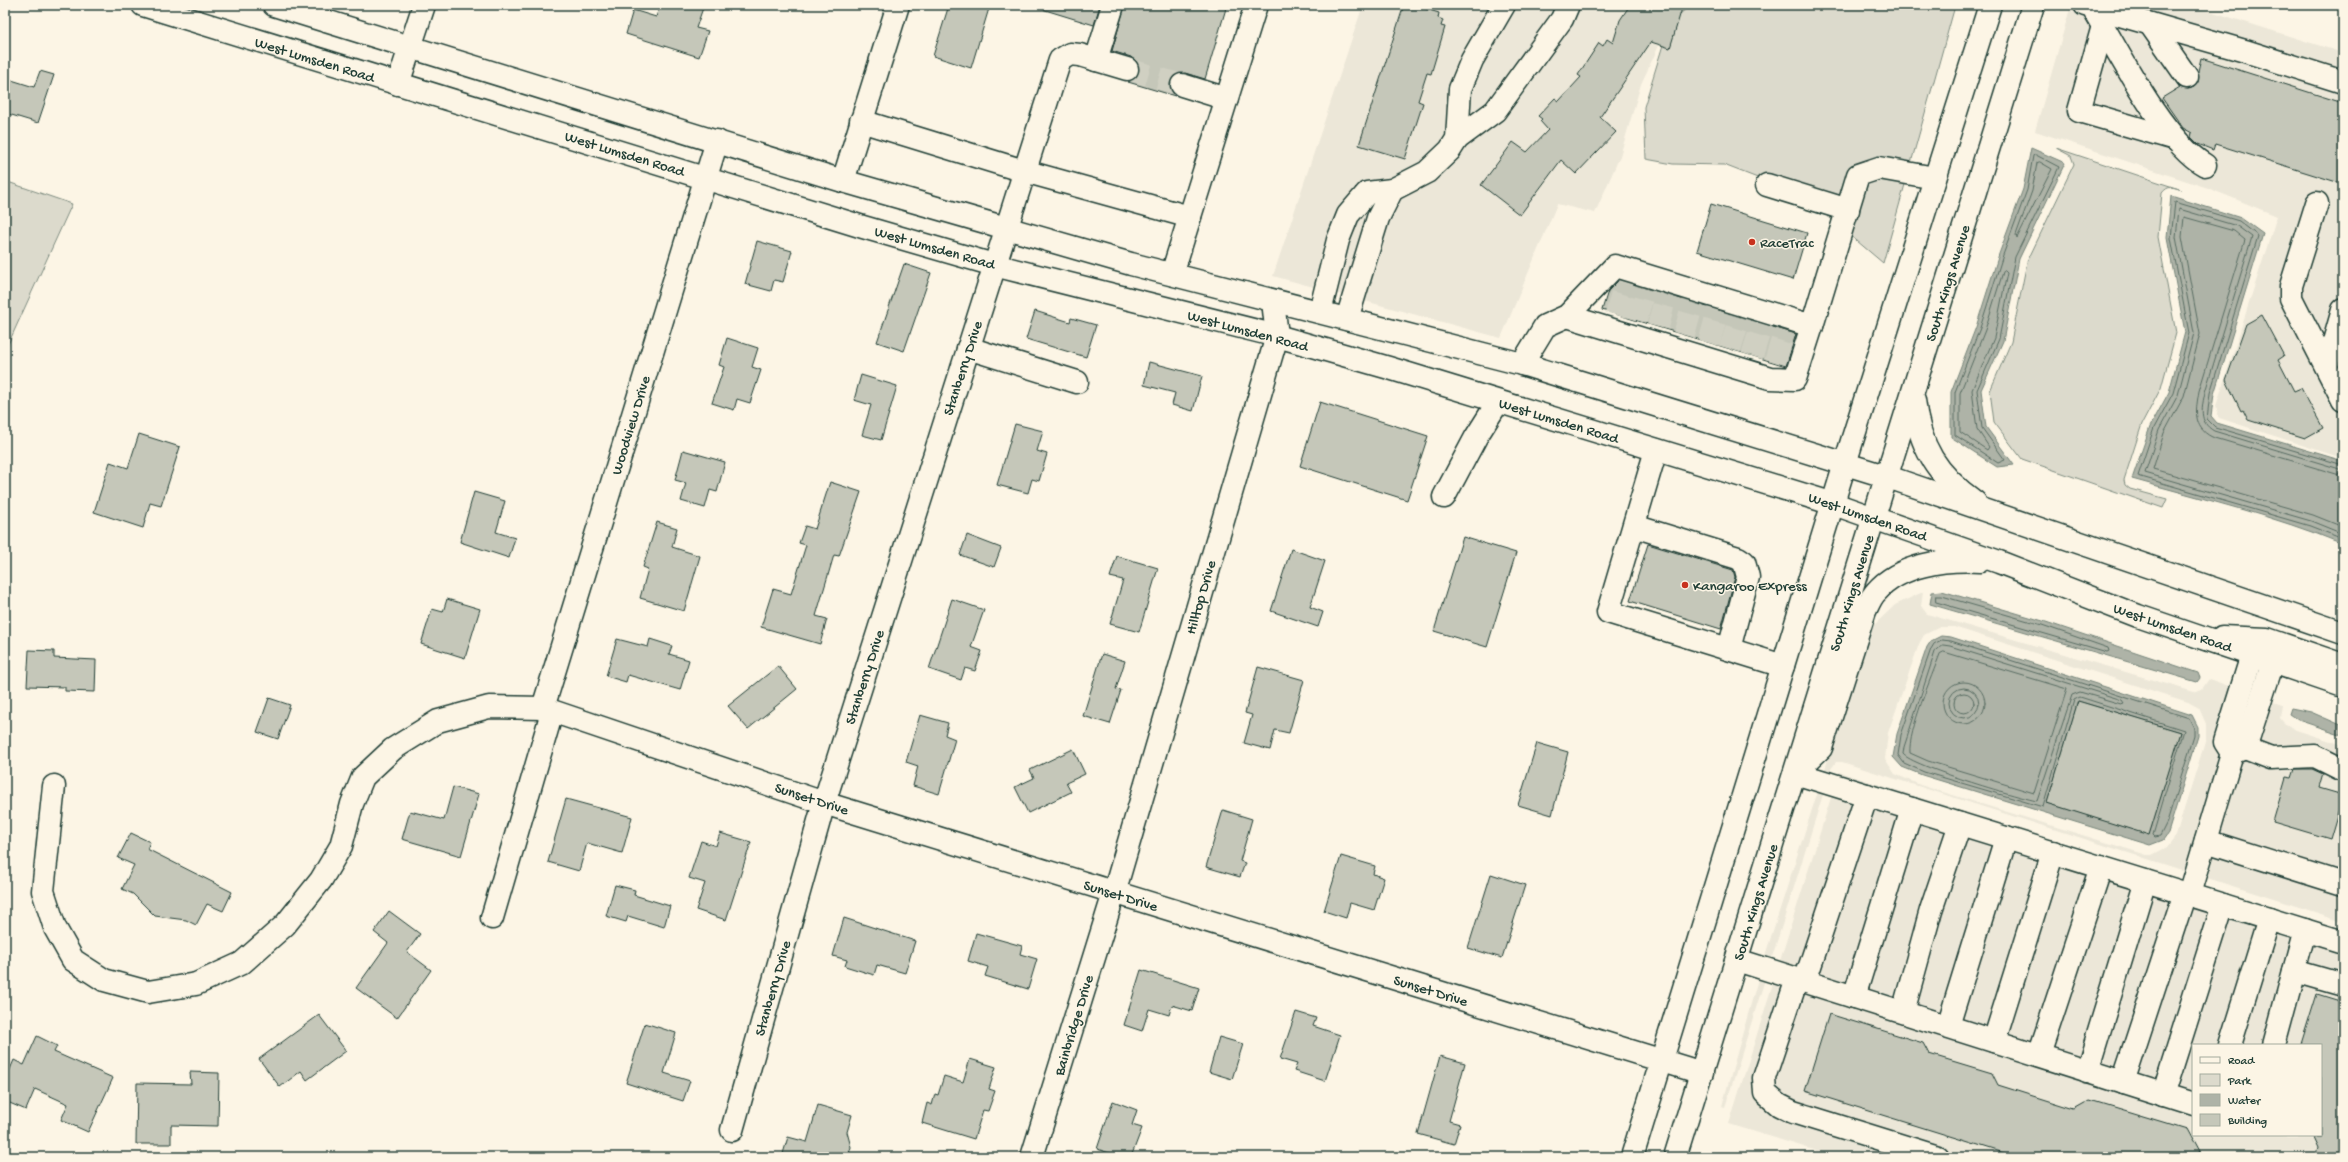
<svg xmlns="http://www.w3.org/2000/svg" width="2348" height="1162" font-family="'Gochi Hand',sans-serif">
<style>
.built{fill:#ece7d8;fill-rule:evenodd}
.green{fill:#dcdacc;stroke:#7e8c80}
.water{fill:#aeb3a7;stroke:#758479;fill-rule:evenodd}
.lines{fill:none;stroke-linecap:round;stroke-linejoin:round}
.shore{stroke:#586c62;stroke-width:1}
.building{fill:#c5c7b9;stroke:#1f3d34}
.minor-tunnel{stroke:#d0d0c2;stroke-width:22;stroke-dasharray:22 11;stroke-linecap:butt}
.minor-casing{stroke:#1f3d34;stroke-width:25}
.major-casing{stroke:#1f3d34;stroke-width:25}
.minor{stroke:#fcf5e5;stroke-width:22}
.major{stroke:#fcf5e5;stroke-width:22}
.poi-dot{fill:#c8321e;stroke:#fcf5e5;stroke-width:1.5}
.labels{text-anchor:middle;stroke-width:3;stroke-linejoin:round;paint-order:stroke}
.street-label{font-size:15px;fill:#1f3d34;stroke:#fcf5e5}
.poi-label{font-size:15px;fill:#1f3d34;stroke:#fcf5e5;text-anchor:start}
</style>
<rect width="100%" height="100%" fill="#fcf5e5"/>
<filter id="ink" filterUnits="userSpaceOnUse"><feTurbulence type="fractalNoise" baseFrequency=".025" numOctaves="2"/><feDisplacementMap in="SourceGraphic" scale="8" xChannelSelector="R" yChannelSelector="G"/><feConvolveMatrix kernelMatrix="1 2 1 2 8 2 1 2 1" color-interpolation-filters="sRGB"/></filter>
<g filter="url(#ink)">
<g class="built">
<polygon points="1363,5 1691,5 1670,22 1641,84 1620,156 1595,213 1557,204 1501,338 1273,276"/>
<polygon points="2071,5 2191,5 2343,53 2343,456 2339,457 2219,418 2216,406 2277,216 2208,188 2035,131"/>
<path d="M1923 592 1921 606 1927 614 2194 692 2202 689 2209 679 2282 705 2280 718 2284 723 2296 730 2343 745V921L1842 762H1836L1831 769 1725 1107 1722 1106 1762 965 1870 629 1895 605ZM1940 627H1954L2188 702 2199 708 2206 724V739L2176 835 2167 847 2152 855H2147L1920 785 1895 774 1885 759 1888 733 1919 644 1924 635Z"/>
<path d="M1839 772 2343 931V1157H1837L1729 1124ZM2193 1045H2321V1135H2193Z"/>
</g>
<g class="green">
<polygon points="1691,5 1957,5 1955,6 1883,263 1824,213 1773,184 1724,165 1673,164 1646,159 1644,107 1670,22"/>
<path d="M2056 148 2182 190C2174 187 2168 185 2162 193L2158 237 2176 333 2161 388 2142 424 2124 480 2125 485 2130 489 2167 499 2163 508 2022 459 1994 422 1990 391 2011 342 2027 262 2074 164 2071 156Z"/>
<polygon points="5,181 72,204 5,351"/>
</g>
<g class="water">
<polygon points="2031,148 2065,163 2019,259 2003,341 1981,390 1986,427 2014,465 1997,467 1951,437 1951,392 1976,327 1999,254 2023,189"/>
<path d="M2171 196 2241 218 2263 234 2214 394 2211 416 2217 423 2343 461V544C2275 516 2203 499 2132 479L2150 427 2169 392 2185 332 2167 238Z"/>
<polygon points="1942,591 2043,621 2198,673 2200,678 2197,682 1930,604 1932,592"/>
<path d="M1941 636 1951 637 2192 715 2198 727V736L2168 833 2163 840 2150 845 1922 775 1902 767 1893 757 1897 734 1927 647 1931 641ZM2078 701 2181 732 2149 834 2047 803Z"/>
<polygon points="2291,708 2311,712 2343,726 2343,735 2298,720 2289,714"/>
</g>
<g class="lines">
<g class="shore">
<polygon points="2036,155 2059,167 2015,257 1999,339 1977,390 1982,428 2005,460 1998,463 1955,435 1955,392 1980,328 2003,255 2027,190 2033,156"/>
<polygon points="2040,162 2052,169 2017,238 2016,235 2032,191 2037,163"/>
<polygon points="2005,271 2007,273 1994,338 1972,390 1977,429 1989,447 1987,450 1960,432 1960,393 1985,330 2003,272"/>
<polyline points="2343,465 2215,427 2207,419 2210,393 2258,236 2239,221 2175,202 2171,238 2189,333 2173,393 2154,428 2138,476 2310,526 2343,539"/>
<path d="M2343 470 2214 431C2198 422 2202 407 2205 392L2252 237 2237 226 2179 209 2176 237 2194 333 2178 395 2159 430 2145 473 2311 521 2343 534"/>
<path d="M2343 476 2212 437C2192 427 2196 409 2199 391L2245 240 2234 231 2184 217 2182 237 2200 334 2184 396 2164 433 2153 469 2313 515 2343 527"/>
<polygon points="1936,596 1942,596 2042,625 2108,648 2109,651 2107,652 1936,602"/>
<polygon points="1942,640 1951,641 2189,718 2194,728 2194,736 2167,822 2160,836 2155,837 2153,835 2184,730 2080,697 2074,700 2043,807 1924,772 1904,763 1898,755 1901,735 1931,649 1934,644"/>
<path d="M1943 645 1950 646 2122 700 2124 703 2121 704 2080 692 2072 695 2037 801C2017 797 1912 766 1903 754L1904 747 1935 652Z"/>
<path d="M1944 652 2067 689 2034 793 1928 761 1910 753C1908 731 1932 676 1940 654Z"/>
<circle cx="1964" cy="703" r="21"/>
<circle cx="1964" cy="703" r="15"/>
<circle cx="1964" cy="703" r="10"/>
</g>
</g>
<g class="building">
<polygon points="660,5 704,5 696,28 708,31 699,57 626,34 633,10 656,17"/>
<polygon points="949,5 990,5 971,68 933,56"/>
<polygon points="1043,5 1100,5 1094,25 1042,9"/>
<polygon points="1125,5 1227,5 1205,79 1185,73 1174,76 1170,81 1170,87 1175,96 1128,82 1136,78 1139,72 1139,66 1131,57 1112,51"/>
<polygon points="1404,5 1413,5 1439,13 1438,18 1443,20 1441,26 1445,27 1431,74 1427,73 1418,101 1423,103 1405,159 1359,145"/>
<polygon points="1630,5 1683,5 1670,48 1651,42 1600,117 1616,132 1576,174 1561,160 1520,215 1481,185 1513,142 1527,152 1548,130 1540,121 1542,119 1538,116 1555,98 1559,101 1581,77 1578,75 1599,43 1603,46 1607,39 1613,43 1620,20"/>
<polygon points="2201,58 2343,103 2343,184 2215,144 2213,150 2198,144 2191,137 2192,133 2183,128 2162,98 2180,87 2188,89 2194,87 2198,82 2198,71"/>
<polygon points="40,71 54,75 38,123 5,113 5,78 34,87"/>
<polygon points="1711,204 1807,233 1793,280 1697,251"/>
<polygon points="757,241 792,251 783,282 774,280 771,291 745,284"/>
<polygon points="904,264 931,273 904,351 877,342"/>
<polygon points="1619,280 1796,334 1786,366 1602,310 1608,291"/>
<polygon points="1035,311 1070,322 1071,318 1096,325 1086,357 1026,339"/>
<polygon points="2262,315 2284,356 2278,360 2294,391 2301,388 2323,428 2305,438 2248,420 2243,410 2241,411 2226,380 2246,324"/>
<polygon points="727,338 758,348 752,367 761,370 750,403 737,399 734,410 712,403 724,367 719,365"/>
<polygon points="1149,362 1202,376 1193,411 1172,405 1175,393 1144,385"/>
<polygon points="861,375 897,386 881,440 862,435 871,405 854,400"/>
<polygon points="1320,402 1428,436 1407,500 1300,466"/>
<polygon points="1015,424 1043,431 1037,451 1047,454 1039,481 1032,479 1028,493 997,485"/>
<polygon points="139,434 180,447 161,506 150,503 143,528 94,512 110,462 128,468"/>
<polygon points="683,450 725,462 717,492 710,490 705,508 681,501 686,483 675,480"/>
<polygon points="830,482 861,492 839,556 834,555 816,616 827,619 820,644 761,627 773,589 791,594 806,545 799,543 805,526 815,529"/>
<polygon points="474,492 505,501 496,532 515,538 509,558 460,542"/>
<polygon points="657,522 677,528 672,547 700,556 684,611 640,598 648,569 643,567"/>
<polygon points="967,535 1001,548 994,567 960,555"/>
<polygon points="1463,537 1516,553 1487,647 1434,631"/>
<polygon points="1648,544 1733,570 1735,577 1721,629 1630,601"/>
<polygon points="1291,549 1325,561 1310,607 1323,612 1318,627 1271,611"/>
<polygon points="1117,556 1158,568 1139,632 1110,624 1123,580 1110,577"/>
<polygon points="447,599 480,609 465,658 421,644 432,609 443,612"/>
<polygon points="952,599 984,610 971,647 982,651 975,671 965,668 961,680 929,669"/>
<polygon points="617,639 648,647 650,639 672,646 669,654 689,660 680,690 628,675 626,682 606,676"/>
<polygon points="29,650 54,651 54,658 96,660 95,692 65,691 65,687 27,686"/>
<polygon points="1102,654 1125,661 1116,689 1121,690 1110,724 1083,716"/>
<polygon points="778,666 797,689 748,729 728,706"/>
<polygon points="1258,667 1304,680 1289,733 1275,730 1270,750 1244,743 1252,715 1245,713"/>
<polygon points="269,698 290,705 278,739 257,732"/>
<polygon points="2078,701 2181,732 2149,835 2047,803"/>
<polygon points="920,715 948,723 945,735 955,739 939,794 913,786 918,766 906,762"/>
<polygon points="1537,743 1568,752 1552,815 1518,805"/>
<polygon points="1073,749 1085,774 1066,783 1071,792 1028,813 1015,787 1034,778 1030,770"/>
<polygon points="2295,769 2312,769 2323,774 2319,788 2343,795 2330,839 2273,822 2286,777 2292,778"/>
<polygon points="453,787 479,794 461,856 402,839 410,811 444,820"/>
<polygon points="566,799 632,817 622,853 587,843 579,871 548,862"/>
<polygon points="1223,810 1252,819 1240,861 1245,863 1240,877 1206,867"/>
<polygon points="131,833 150,842 147,849 232,892 223,911 207,904 196,925 186,920 155,916 133,894 122,889 134,865 118,858"/>
<polygon points="720,833 751,842 726,920 696,910 705,883 689,878 701,841 716,846"/>
<polygon points="1341,856 1375,866 1373,874 1384,878 1374,910 1350,903 1346,918 1324,911"/>
<polygon points="1491,874 1525,885 1502,958 1468,948"/>
<polygon points="615,885 635,890 634,895 670,906 664,927 628,916 626,922 606,916"/>
<polygon points="389,911 420,934 407,952 431,970 397,1018 356,988 388,943 374,932"/>
<polygon points="844,918 915,941 905,973 877,965 874,975 845,966 847,960 833,956"/>
<polygon points="976,933 1022,946 1020,954 1037,959 1028,989 985,976 988,967 968,961"/>
<polygon points="1141,970 1199,988 1192,1011 1172,1005 1169,1015 1149,1009 1142,1031 1124,1025"/>
<polygon points="2317,994 2343,1002 2343,1157 2314,1157 2317,1146 2312,1135 2321,1135 2321,1045 2301,1045"/>
<polygon points="1296,1012 1316,1018 1313,1026 1340,1035 1325,1081 1294,1071 1297,1064 1280,1059"/>
<polygon points="1829,1014 1923,1043 1929,1054 1992,1073 1998,1085 2074,1109 2090,1100 2186,1129 2201,1157 2017,1157 1805,1091"/>
<polygon points="319,1015 346,1051 307,1080 301,1071 280,1087 259,1059"/>
<polygon points="645,1023 676,1033 664,1073 690,1081 683,1101 626,1083"/>
<polygon points="37,1036 57,1046 54,1052 113,1078 88,1132 61,1120 68,1104 35,1089 26,1110 5,1101 5,1081 14,1060 24,1065"/>
<polygon points="1219,1037 1243,1044 1232,1079 1209,1072"/>
<polygon points="1440,1056 1465,1063 1449,1121 1460,1124 1454,1144 1418,1134"/>
<polygon points="970,1059 996,1067 989,1089 995,1091 988,1111 983,1110 974,1139 922,1123 927,1103 932,1105 935,1094 938,1095 944,1076 963,1082"/>
<polygon points="190,1072 219,1073 218,1126 171,1125 171,1144 136,1144 137,1083 191,1084"/>
<polygon points="1113,1101 1137,1110 1132,1125 1142,1128 1131,1157 1122,1157 1097,1149"/>
<polygon points="818,1105 852,1115 847,1132 851,1147 848,1157 782,1157 788,1137 807,1142"/>
</g>
<g class="lines">
<g class="minor-tunnel">
<polyline points="1127,69 1182,85"/>
<polyline points="1616,315 1626,278"/>
<polyline points="1636,320 1646,284"/>
<polyline points="1658,327 1667,291"/>
<polyline points="1684,335 1694,299"/>
<polyline points="1709,343 1719,307"/>
<polyline points="1730,349 1741,313"/>
<polyline points="1752,356 1763,320"/>
<polyline points="1775,362 1786,327"/>
</g>
<g class="minor-casing">
<g id="minor">
<path d="M2085 5 2092 7C2118 51 2163 141 2205 165"/>
<polyline points="2093,5 2092,7 2245,51 2343,82"/>
<polyline points="2150,24 2187,77"/>
<polyline points="2103,26 2079,111 2175,139"/>
<polyline points="1096,60 1113,5"/>
<polyline points="398,84 424,5"/>
<polyline points="1182,85 1227,99"/>
<polyline points="861,121 1024,171 1190,217"/>
<polyline points="1457,139 1495,111 1562,19 1568,5"/>
<polyline points="843,181 898,5"/>
<polyline points="1767,185 1848,210"/>
<polyline points="2317,203 2291,286 2291,298 2343,400"/>
<polyline points="1172,274 1256,5"/>
<polyline points="1320,312 1338,240 1348,215 1367,193 1392,190 1427,172 1450,150 1457,139 1460,89 1472,60 1504,5"/>
<polyline points="1567,316 1770,378 1795,379 1812,326"/>
<polyline points="1347,319 1378,218 1392,190"/>
<polyline points="968,348 1077,382"/>
<polyline points="1522,364 1545,326 1567,316 1615,266 1812,326 1858,175 1879,168 1935,178"/>
<polyline points="2327,366 2343,310"/>
<polyline points="1656,450 1608,612 1783,666"/>
<polyline points="1444,497 1476,437 1498,402"/>
<polyline points="1634,526 1738,558 1744,562 1748,577 1729,649"/>
<polyline points="543,708 717,141"/>
<polyline points="2245,748 2271,758 2315,756 2343,770"/>
<polyline points="2232,753 2245,748 2273,662"/>
<polyline points="1795,773 2343,942"/>
<polyline points="54,786 43,891 55,928 73,960 104,980 148,992 196,984 242,963 285,925 321,880 341,846 352,804 363,777 393,749 438,721 489,707 543,708 824,803 1702,1073"/>
<polyline points="2206,841 2343,884"/>
<polyline points="2190,894 2232,753 2225,742 2252,655"/>
<polyline points="492,918 552,712"/>
<polyline points="1737,960 2193,1104"/>
<polyline points="2294,971 2343,985"/>
<polyline points="1797,979 1764,1078 1765,1093 1779,1105 1793,1112 1938,1157"/>
<polyline points="1805,981 1867,795"/>
<polyline points="1854,997 1912,809"/>
<polyline points="1903,1012 1931,910 1960,824"/>
<polyline points="1948,1026 2006,838"/>
<polyline points="1994,1041 2053,852"/>
<polyline points="2230,1045 2269,919"/>
<polyline points="2274,1045 2305,930"/>
<polyline points="2039,1055 2101,867"/>
<polyline points="2087,1071 2145,881"/>
<polyline points="2123,1082 2185,893"/>
<polyline points="2163,1095 2223,905"/>
<polyline points="732,1130 824,803 1060,60 1070,54 1080,55 1127,69"/>
<polyline points="1032,1157 1114,893 1277,336 1273,301"/>
</g>
</g>
<g class="major-casing">
<g id="major">
<polyline points="143,5 863,227 994,265 1277,336 1389,368 1834,504 1999,562 2138,616 2343,686"/>
<polyline points="274,5 843,181 1131,264 1522,364 1888,477 2343,633"/>
<path d="M1914 400C1919 447 1937 475 1975 502"/>
<polyline points="2222,637 2267,639 2343,665"/>
<path d="M1798 770 1821 748 1865 611C1868 605 1871 597 1876 592 1900 564 1945 559 1980 561"/>
<polyline points="1632,1157 1852,441 1990,5"/>
<polyline points="1675,1157 2033,5"/>
</g>
</g>
<use href="#minor" class="minor"/>
<use href="#major" class="major"/>
</g>
</g>
<g class="poi-dot">
<circle cx="1752" cy="242" r="4"/>
<circle cx="1685" cy="585" r="4"/>
</g>
<g class="labels">
<g class="street-label">
<text transform="translate(315 59) rotate(17)" y="5">West Lumsden Road</text>
<text transform="translate(625 153) rotate(17)" y="5">West Lumsden Road</text>
<text transform="translate(935 247) rotate(16)" y="5">West Lumsden Road</text>
<text transform="translate(1947 283) rotate(-73)" y="5">South Kings Avenue</text>
<text transform="translate(1248 330) rotate(15)" y="5">West Lumsden Road</text>
<text transform="translate(962 368) rotate(-72)" y="5">Stanberry Drive</text>
<text transform="translate(1559 420) rotate(17)" y="5">West Lumsden Road</text>
<text transform="translate(630 425) rotate(-73)" y="5">Woodview Drive</text>
<text transform="translate(1868 516) rotate(19)" y="5">West Lumsden Road</text>
<text transform="translate(1851 593) rotate(-73)" y="5">South Kings Avenue</text>
<text transform="translate(1200 597) rotate(-74)" y="5">Hilltop Drive</text>
<text transform="translate(2173 627) rotate(19)" y="5">West Lumsden Road</text>
<text transform="translate(864 677) rotate(-72)" y="5">Stanberry Drive</text>
<text transform="translate(812 798) rotate(18)" y="5">Sunset Drive</text>
<text transform="translate(1121 895) rotate(17)" y="5">Sunset Drive</text>
<text transform="translate(1755 902) rotate(-73)" y="5">South Kings Avenue</text>
<text transform="translate(772 988) rotate(-74)" y="5">Stanberry Drive</text>
<text transform="translate(1431 990) rotate(17)" y="5">Sunset Drive</text>
<text transform="translate(1073 1025) rotate(-73)" y="5">Bainbridge Drive</text>
</g>
<g class="poi-label">
<text x="1760" y="247">RaceTrac</text>
<text x="1693" y="590">Kangaroo Express</text>
</g>
</g>
<rect width="2348" height="1162" fill="none" stroke="#fcf5e5" stroke-width="20"/>
<rect x="10" y="10" width="2328" height="1142" fill="none" stroke="#1f3d34" stroke-width="1.5" filter="url(#ink)"/>
<rect x="2192" y="1044" width="130" height="92" fill="#fcf5e5" stroke="#a4ab9e"/>
<rect x="2200" y="1057" width="20" height="6" fill="#fcf5e5" stroke="#a4ab9e"/>
<text x="2228" y="1064" font-size="12" fill="#1f3d34">Road</text>
<rect x="2200" y="1074" width="20" height="12" fill="#dcdacc" stroke="#a4ab9e"/>
<text x="2228" y="1084" font-size="12" fill="#1f3d34">Park</text>
<rect x="2200" y="1094" width="20" height="12" fill="#aeb3a7" stroke="#a4ab9e"/>
<text x="2228" y="1104" font-size="12" fill="#1f3d34">Water</text>
<rect x="2200" y="1114" width="20" height="12" fill="#c5c7b9" stroke="#a4ab9e"/>
<text x="2228" y="1124" font-size="12" fill="#1f3d34">Building</text>
</svg>
